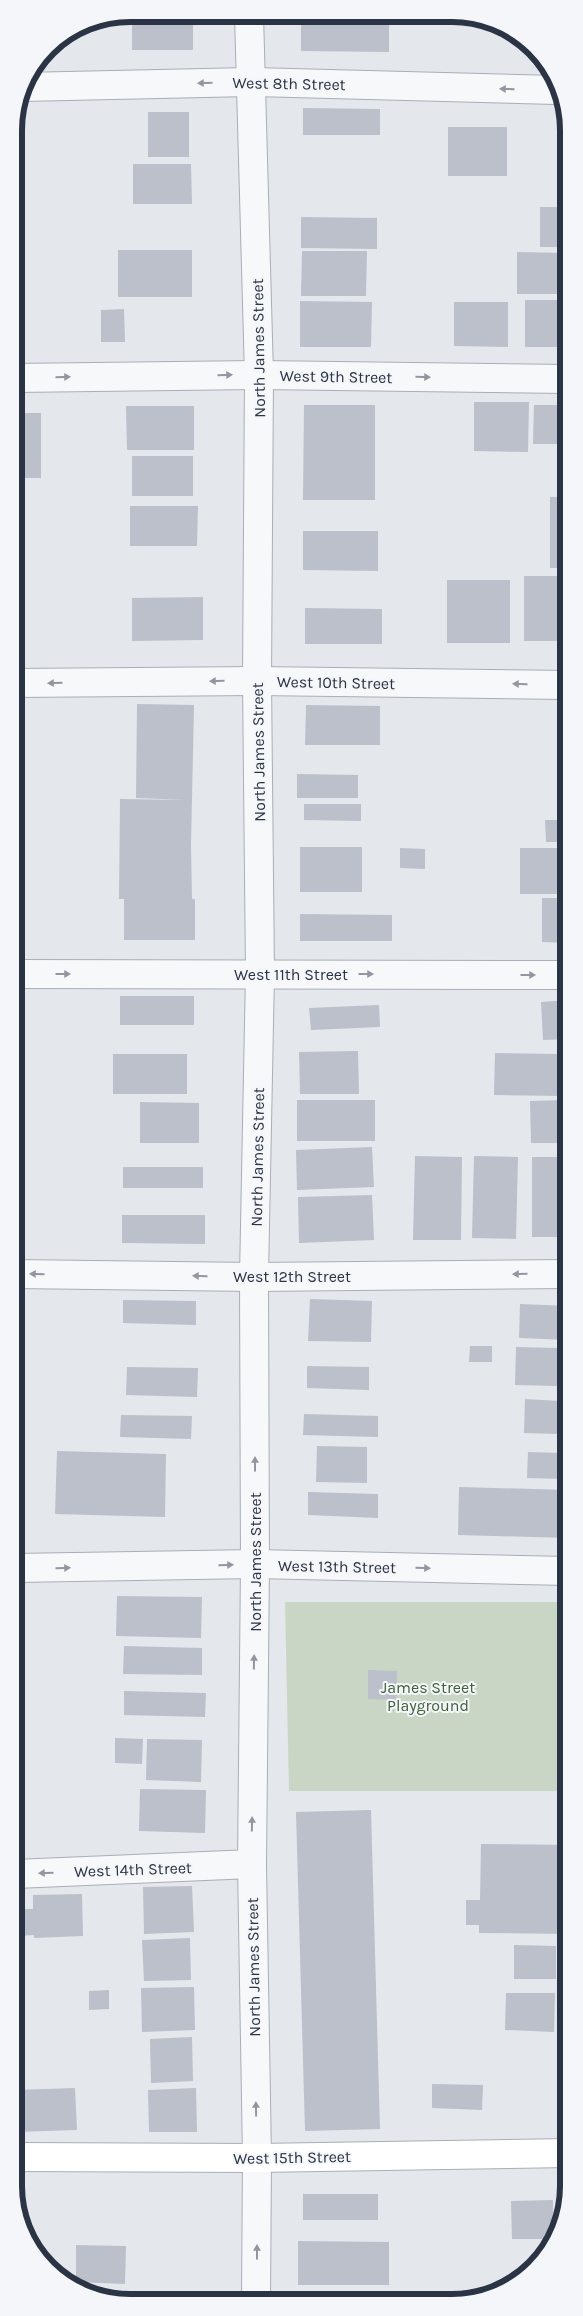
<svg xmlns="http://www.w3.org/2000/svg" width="583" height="2316" font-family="Karla,sans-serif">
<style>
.green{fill:#c9d6c5}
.building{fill:#bbc0ca}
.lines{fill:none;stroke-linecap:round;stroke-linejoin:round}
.minor-casing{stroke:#a9aeb7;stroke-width:30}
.secondary-casing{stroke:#a9aeb7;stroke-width:30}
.minor{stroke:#f7f8fa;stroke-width:28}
.secondary{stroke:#fff;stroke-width:28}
.oneway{fill:#9196a0}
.labels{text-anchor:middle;stroke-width:4;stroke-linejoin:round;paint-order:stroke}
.street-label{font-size:16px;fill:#2b3445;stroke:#f4f6f9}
.park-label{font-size:16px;fill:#3f6138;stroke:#f4f6f9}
.rim{fill:none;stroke:#2b3445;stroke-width:6}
</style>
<rect width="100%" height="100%" fill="#e4e7ec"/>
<polygon class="green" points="285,1602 569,1602 569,1791 289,1791"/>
<g class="building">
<rect x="132" y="14" width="61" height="36"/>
<polygon points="301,15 389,15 389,52 301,51"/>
<polygon points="303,108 380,109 380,135 303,135"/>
<rect x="148" y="112" width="41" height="45"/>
<rect x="448" y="127" width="59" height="49"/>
<polygon points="133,164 191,164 192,204 133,204"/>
<rect x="540" y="207" width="28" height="40"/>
<polygon points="301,217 377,218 377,249 301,248"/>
<rect x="118" y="250" width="74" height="47"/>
<polygon points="302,251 367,251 366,296 301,296"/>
<polygon points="517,252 567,253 567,294 517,294"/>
<rect x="525" y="300" width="43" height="47"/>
<polygon points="300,301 372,302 371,347 300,347"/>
<polygon points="454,302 508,302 508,347 454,346"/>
<rect x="14" y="309" width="5" height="31"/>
<polygon points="124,309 125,342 101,342 101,310"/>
<polygon points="474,402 529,402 528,452 474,451"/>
<polygon points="304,405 375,405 375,500 303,500"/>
<polygon points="534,405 568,405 568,444 533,444"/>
<polygon points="126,406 194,406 194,450 127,450"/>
<rect x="14" y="413" width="27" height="65"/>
<rect x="132" y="456" width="61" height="40"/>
<rect x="550" y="497" width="18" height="71"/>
<polygon points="130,506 198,506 197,546 130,546"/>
<polygon points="303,531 378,531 378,571 303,570"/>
<rect x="524" y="576" width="44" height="65"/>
<rect x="447" y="580" width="63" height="63"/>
<polygon points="203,597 203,640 132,641 132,598"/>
<polygon points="305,608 382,609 382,644 305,644"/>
<polygon points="137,704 194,705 191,845 192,899 195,899 195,940 124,940 124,899 119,899 120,799 187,800 136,798"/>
<polygon points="306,705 380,706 380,745 305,745"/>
<polygon points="297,774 358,775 358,798 297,798"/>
<polygon points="304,804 361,804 361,821 304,820"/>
<polygon points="545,820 568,820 568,842 546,842"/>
<rect x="300" y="847" width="62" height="45"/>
<polygon points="400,848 425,849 425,869 400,868"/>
<polygon points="520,848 568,848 569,894 520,894"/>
<polygon points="14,893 18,893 17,936 14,936"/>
<polygon points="542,898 569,898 569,943 542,942"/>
<polygon points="300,914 392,915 392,941 300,941"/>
<rect x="120" y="996" width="74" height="29"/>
<polygon points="569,1000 569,1039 543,1040 541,1002"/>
<polygon points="379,1005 380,1027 311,1030 309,1008"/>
<polygon points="358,1051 359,1094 300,1094 299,1052"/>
<polygon points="495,1053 560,1054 560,1096 494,1095"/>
<rect x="113" y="1054" width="74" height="40"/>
<rect x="297" y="1100" width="78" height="41"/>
<polygon points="569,1100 569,1143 531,1143 530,1101"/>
<polygon points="140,1102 199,1103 199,1143 140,1143"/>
<polygon points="372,1147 374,1187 297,1190 296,1150"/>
<polygon points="415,1156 462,1157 461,1240 413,1240"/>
<polygon points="474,1156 518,1157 516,1239 472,1238"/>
<rect x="532" y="1157" width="37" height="80"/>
<rect x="123" y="1167" width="80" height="21"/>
<polygon points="372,1195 374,1240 299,1243 298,1197"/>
<polygon points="122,1215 205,1215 205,1244 122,1243"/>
<polygon points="310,1299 372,1301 371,1342 308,1341"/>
<polygon points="123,1300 196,1301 196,1325 123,1323"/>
<polygon points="520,1304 569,1306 569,1340 519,1338"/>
<polygon points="470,1346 492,1346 492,1362 469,1362"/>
<polygon points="516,1347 558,1348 557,1386 515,1385"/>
<polygon points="307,1366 369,1367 369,1390 307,1388"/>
<polygon points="127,1367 198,1368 197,1397 126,1395"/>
<polygon points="525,1399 560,1401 559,1434 524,1433"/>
<polygon points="304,1414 378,1416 378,1437 303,1435"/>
<polygon points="121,1415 192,1416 191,1439 120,1437"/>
<polygon points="317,1446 367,1447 367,1483 316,1482"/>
<polygon points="57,1451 166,1454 165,1517 55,1514"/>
<polygon points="528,1452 562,1453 562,1479 527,1478"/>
<polygon points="459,1487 569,1490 569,1538 458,1535"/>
<polygon points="308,1492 378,1494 378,1518 308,1515"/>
<polygon points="117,1596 202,1597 201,1638 116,1636"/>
<polygon points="124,1646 202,1648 202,1675 123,1674"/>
<polygon points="368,1670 397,1671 396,1700 368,1699"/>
<polygon points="124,1691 206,1693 205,1717 124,1715"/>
<polygon points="115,1738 143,1739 142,1764 115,1763"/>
<polygon points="147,1739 202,1740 201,1782 146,1780"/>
<polygon points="140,1789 206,1790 205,1833 139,1831"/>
<polygon points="371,1810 380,2129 305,2131 296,1812"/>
<polygon points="481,1844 569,1845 569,1934 479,1933 479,1925 466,1925 466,1900 480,1900"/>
<polygon points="192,1886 194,1932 144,1934 143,1887"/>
<polygon points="82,1894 83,1936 34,1938 34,1935 15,1936 15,1909 33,1909 33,1895"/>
<polygon points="190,1938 191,1980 144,1981 142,1940"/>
<polygon points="514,1945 556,1946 556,1979 514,1979"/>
<polygon points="194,1987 195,2030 142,2032 141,1988"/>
<polygon points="109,1990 109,2009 89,2010 89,1991"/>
<polygon points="506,1993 555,1993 554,2032 505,2030"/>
<polygon points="192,2037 193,2081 151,2083 150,2039"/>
<polygon points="432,2084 483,2085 482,2110 432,2108"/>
<polygon points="75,2088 77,2130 15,2132 15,2090"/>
<polygon points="196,2088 197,2132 149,2132 148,2090"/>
<rect x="303" y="2194" width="75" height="26"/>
<polygon points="553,2200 553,2239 512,2239 511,2201"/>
<polygon points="298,2241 389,2242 389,2285 298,2285"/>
<polygon points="76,2245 126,2246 125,2284 76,2282"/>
<rect x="306" y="2295" width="109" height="6"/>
</g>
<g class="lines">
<g class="minor-casing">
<g id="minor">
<polyline points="249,15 259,375 257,681 260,973 254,1277 255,1564 252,1864 257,2158 256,2300"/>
<polyline points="22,87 250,82 556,90"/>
<polyline points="14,378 259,375 568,379"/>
<polyline points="14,683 257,681 568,685"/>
<polyline points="14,974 569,975"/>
<polyline points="14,1274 254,1277 569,1274"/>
<polyline points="15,1568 255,1564 569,1571"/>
<polyline points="15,1874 252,1864"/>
</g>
</g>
<g class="secondary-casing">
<polyline id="secondary" points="15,2157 257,2158 569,2153"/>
</g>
<use href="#minor" class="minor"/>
<use href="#secondary" class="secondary"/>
</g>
<defs><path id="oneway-solid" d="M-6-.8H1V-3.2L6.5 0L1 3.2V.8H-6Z" transform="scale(1.25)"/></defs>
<g class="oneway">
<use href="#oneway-solid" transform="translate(205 83) rotate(179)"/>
<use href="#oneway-solid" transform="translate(507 89) rotate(-178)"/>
<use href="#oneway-solid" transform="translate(225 375) rotate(-1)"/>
<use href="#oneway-solid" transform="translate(63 377) rotate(-1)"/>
<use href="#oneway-solid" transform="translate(423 377) rotate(1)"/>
<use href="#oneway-solid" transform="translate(217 681) rotate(179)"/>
<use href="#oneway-solid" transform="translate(55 683) rotate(179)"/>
<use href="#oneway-solid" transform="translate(520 684) rotate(-179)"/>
<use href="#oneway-solid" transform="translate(63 974)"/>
<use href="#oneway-solid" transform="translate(366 974)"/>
<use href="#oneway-solid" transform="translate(528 975)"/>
<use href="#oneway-solid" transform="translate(37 1274) rotate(-179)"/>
<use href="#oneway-solid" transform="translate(520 1274) rotate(179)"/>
<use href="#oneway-solid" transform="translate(200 1276) rotate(-179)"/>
<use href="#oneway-solid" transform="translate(255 1464) rotate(-90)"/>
<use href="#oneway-solid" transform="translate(226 1565) rotate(-1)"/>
<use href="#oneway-solid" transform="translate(63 1568) rotate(-1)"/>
<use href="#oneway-solid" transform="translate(423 1568) rotate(1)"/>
<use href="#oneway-solid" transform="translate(254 1662) rotate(-89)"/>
<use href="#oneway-solid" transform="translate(252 1824) rotate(-89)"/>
<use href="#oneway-solid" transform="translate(46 1873) rotate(178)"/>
<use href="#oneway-solid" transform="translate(256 2109) rotate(-91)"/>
<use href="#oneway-solid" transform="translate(257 2252) rotate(-90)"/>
</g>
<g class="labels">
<g class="street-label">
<text transform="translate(289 83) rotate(1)" y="6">West 8th Street</text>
<text transform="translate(258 348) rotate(-91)" y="6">North James Street</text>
<text transform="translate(336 376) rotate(1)" y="6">West 9th Street</text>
<text transform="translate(336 682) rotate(1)" y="6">West 10th Street</text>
<text transform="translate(258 752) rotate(-91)" y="6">North James Street</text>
<text x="291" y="980">West 11th Street</text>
<text transform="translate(257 1157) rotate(-89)" y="6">North James Street</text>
<text x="292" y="1282">West 12th Street</text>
<text transform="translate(255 1562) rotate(-90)" y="6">North James Street</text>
<text transform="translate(337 1566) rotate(1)" y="6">West 13th Street</text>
<text transform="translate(133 1869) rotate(-2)" y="6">West 14th Street</text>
<text transform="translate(253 1967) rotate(-91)" y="6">North James Street</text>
<text transform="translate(292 2157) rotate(-1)" y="6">West 15th Street</text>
</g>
<g class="park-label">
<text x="428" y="1693">James Street<tspan x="428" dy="18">Playground</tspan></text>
</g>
</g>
<path d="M0 0H583V2316H0ZM130 22H452A108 108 0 0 1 560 130V2186A108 108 0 0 1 452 2294H130A108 108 0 0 1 22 2186V130A108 108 0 0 1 130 22Z" fill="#f4f6f9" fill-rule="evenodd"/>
<path class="rim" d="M130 22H452A108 108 0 0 1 560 130V2186A108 108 0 0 1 452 2294H130A108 108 0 0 1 22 2186V130A108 108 0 0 1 130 22Z"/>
</svg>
